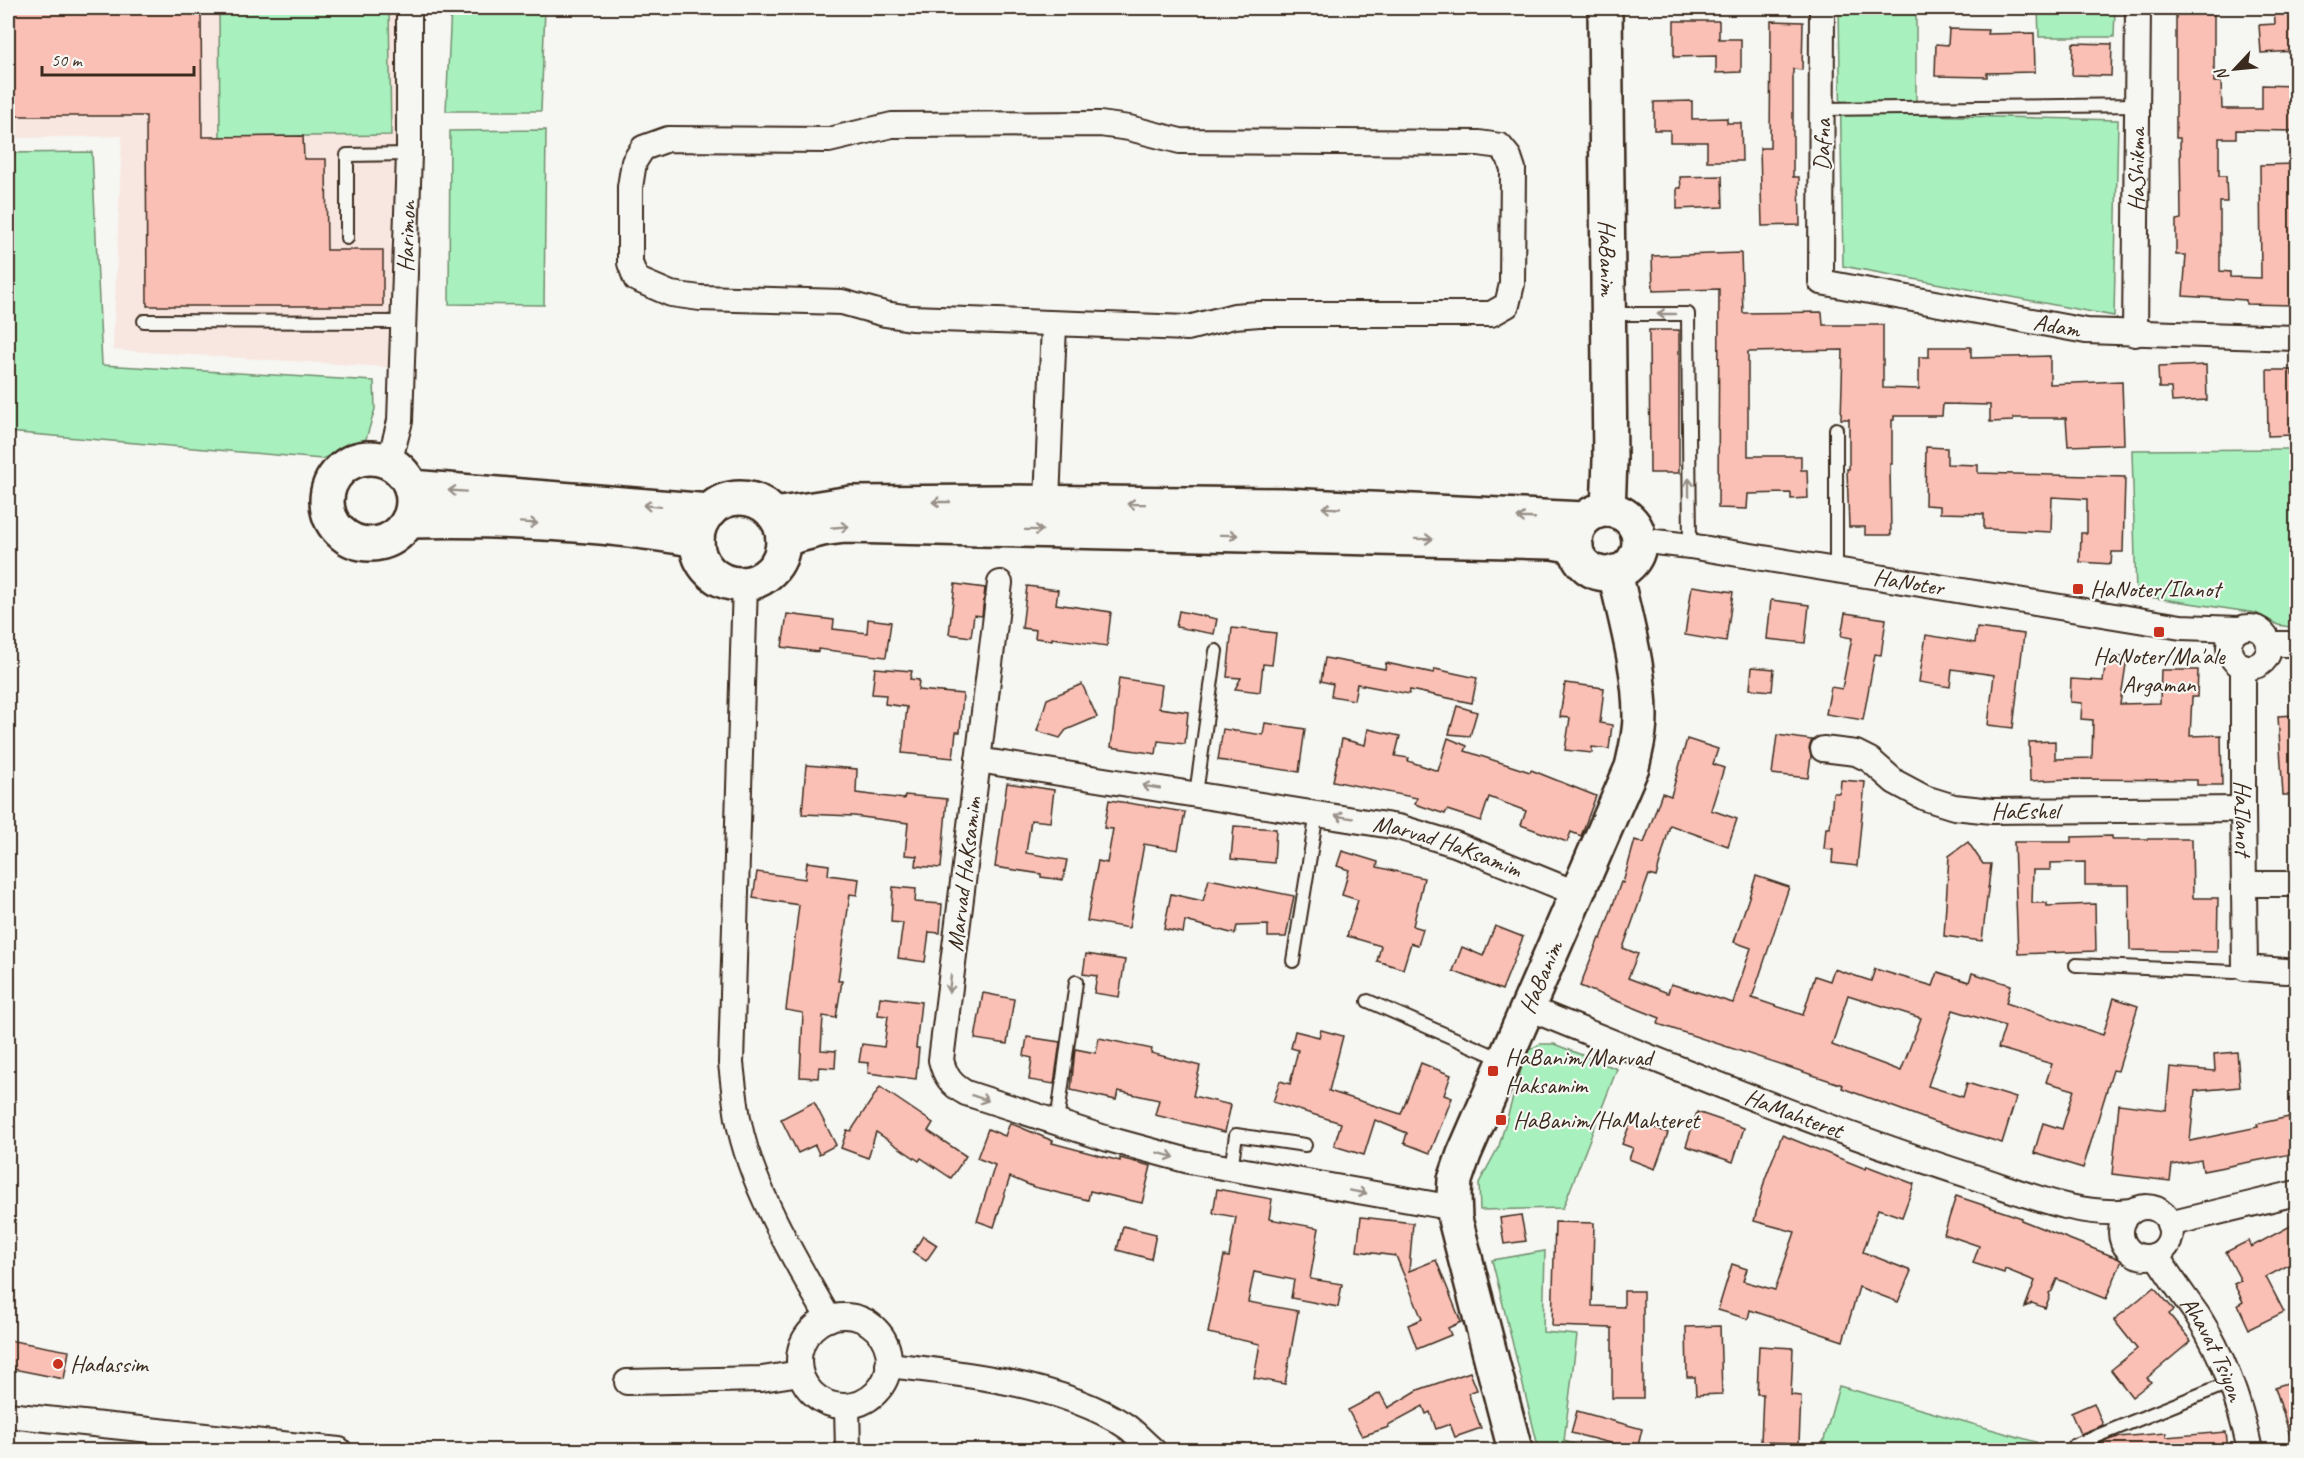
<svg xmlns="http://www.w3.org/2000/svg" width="2304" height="1458" font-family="Caveat,sans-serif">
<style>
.built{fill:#f8e6e0}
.green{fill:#a8f1be;stroke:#728e6e;stroke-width:1.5}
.building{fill:#fbc0b5;stroke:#3b2a1e;stroke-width:1.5;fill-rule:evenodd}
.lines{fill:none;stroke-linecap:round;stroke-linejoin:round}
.lane-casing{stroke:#3b2a1e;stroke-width:16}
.street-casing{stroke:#3b2a1e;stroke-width:28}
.secondary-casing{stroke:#3b2a1e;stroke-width:38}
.lane{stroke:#f6f6f2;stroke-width:12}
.street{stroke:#f6f6f2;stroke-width:24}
.secondary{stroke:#f6f6f2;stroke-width:33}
.oneway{stroke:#989088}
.poi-dot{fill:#c8321e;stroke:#f6f6f2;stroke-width:2}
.labels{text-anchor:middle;stroke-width:4.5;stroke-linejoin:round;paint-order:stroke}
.street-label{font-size:24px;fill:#3b2a1e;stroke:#f6f6f2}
.poi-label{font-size:24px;fill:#3b2a1e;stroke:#f6f6f2;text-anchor:start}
</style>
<rect width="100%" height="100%" fill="#f6f6f2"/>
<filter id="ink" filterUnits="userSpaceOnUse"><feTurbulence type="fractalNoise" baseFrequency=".0167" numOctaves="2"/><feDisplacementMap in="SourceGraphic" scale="12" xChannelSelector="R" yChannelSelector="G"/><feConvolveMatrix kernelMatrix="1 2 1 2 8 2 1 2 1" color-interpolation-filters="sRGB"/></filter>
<g filter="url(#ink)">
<polygon class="built" points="8,8 419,8 402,368 113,350 122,136 8,138"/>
<g class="green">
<polygon points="219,8 389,8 391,135 220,137"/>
<polygon points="451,8 545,8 541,111 446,111"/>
<polygon points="1839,8 1916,8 1916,115 2118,120 2114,316 1843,266"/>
<polygon points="2038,8 2115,8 2114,37 2039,37"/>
<polygon points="546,130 544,305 449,304 450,131"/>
<polygon points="92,152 102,365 374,381 375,409 366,439 322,459 8,432 8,153"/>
<polygon points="2296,449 2296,628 2278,625 2256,613 2136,595 2132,450"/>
<polygon points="1540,1044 1554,1044 1617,1069 1563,1208 1480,1210 1479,1183 1499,1146 1524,1059 1529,1050"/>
<polygon points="1545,1251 1543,1332 1577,1335 1564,1441 1592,1450 1539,1450 1492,1260"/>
<polygon points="1839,1386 2036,1442 2034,1450 1851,1450 1823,1443"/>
</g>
<g class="building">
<polygon points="8,8 201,8 202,137 303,136 304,159 326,159 327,250 383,250 383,306 147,306 146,116 8,116"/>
<polygon points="2176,8 2214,8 2214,82 2221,82 2222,109 2262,109 2262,85 2294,86 2293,108 2296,108 2296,131 2236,130 2236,138 2219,138 2219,176 2226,176 2227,202 2220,202 2220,271 2230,272 2230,277 2261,278 2260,165 2296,164 2296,305 2246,304 2246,300 2183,296 2186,255 2176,255 2176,220 2181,219 2180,138 2176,138"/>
<polygon points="2274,8 2296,8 2296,51 2261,53 2259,25 2275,24"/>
<polygon points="1674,21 1719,21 1719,39 1741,39 1741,72 1716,73 1716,56 1674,57"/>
<polygon points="1771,21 1803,22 1802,70 1793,69 1793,177 1799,177 1800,225 1762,226 1760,148 1770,148"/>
<polygon points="1949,29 1988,30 1987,34 2034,33 2035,72 1987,73 1987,77 1935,76 1936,44 1948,45"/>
<polygon points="2073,43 2112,44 2111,76 2072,75"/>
<polygon points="1692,101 1692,119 1727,118 1727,123 1741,123 1742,161 1707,161 1707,142 1670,142 1670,130 1654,130 1654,102"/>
<polygon points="1722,176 1723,207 1677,209 1677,188 1681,188 1680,177"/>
<polygon points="1741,253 1743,313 1822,312 1823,325 1883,325 1883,388 1919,389 1919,357 1929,357 1929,347 1971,347 1971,358 2050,356 2050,384 2122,381 2124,444 2068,446 2066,418 2013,418 2013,421 1990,422 1990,405 1943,404 1942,416 1894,416 1894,420 1892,420 1892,464 1890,464 1891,535 1865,535 1865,527 1849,527 1847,469 1849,469 1849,419 1841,419 1843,350 1748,352 1748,456 1801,456 1801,470 1807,470 1808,498 1791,499 1791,493 1748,494 1747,509 1718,508 1719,289 1653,291 1652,256"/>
<polygon points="1649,330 1679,330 1679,473 1650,473"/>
<polygon points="2206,365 2207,400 2172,402 2171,388 2159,388 2158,367"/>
<polygon points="2267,370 2292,370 2292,375 2296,375 2296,425 2292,425 2292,435 2268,436"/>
<polygon points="1926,447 1947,448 1947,464 1978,465 1978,473 2125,477 2123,552 2112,552 2111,564 2080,562 2081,533 2087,533 2087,499 2052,497 2051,532 1984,529 1984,514 1940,513 1940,506 1925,505"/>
<polygon points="955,584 985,588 982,616 974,615 971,637 949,634"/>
<polygon points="1027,586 1058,590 1056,604 1111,612 1107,646 1052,638 1052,640 1035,638 1036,630 1022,628"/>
<polygon points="1692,586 1733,592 1726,642 1685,635"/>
<polygon points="1771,600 1809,605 1805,643 1767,639"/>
<polygon points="1179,611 1217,619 1214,634 1176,627"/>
<polygon points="1845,613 1886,619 1881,655 1875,654 1863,720 1826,714 1831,687 1842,689 1852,638 1841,636"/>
<polygon points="787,614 834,620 833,629 867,633 868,619 891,622 886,657 818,649 818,652 782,647"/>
<polygon points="1232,628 1276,633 1272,665 1263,664 1260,692 1235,689 1241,678 1227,677"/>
<polygon points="1977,628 2024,634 2013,728 1988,725 1994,675 1952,669 1950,687 1919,682 1926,635 1975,643"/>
<polygon points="2107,655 2127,658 2120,704 2160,703 2161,670 2198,670 2197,697 2192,697 2190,736 2221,735 2222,785 2197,785 2197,780 2068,779 2030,781 2029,742 2055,741 2055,759 2092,758 2093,720 2081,719 2082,703 2070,702 2071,679 2103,681"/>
<polygon points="1325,658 1385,669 1386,663 1434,673 1435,669 1477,678 1472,703 1410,690 1409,694 1357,684 1354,700 1331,696 1333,684 1321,681"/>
<polygon points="1752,667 1774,669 1772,691 1750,689"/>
<polygon points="875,668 912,671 910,679 919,680 918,690 963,694 960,732 956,732 953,758 902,753 907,707 885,704 886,695 872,694"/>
<polygon points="1119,678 1162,685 1159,708 1188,712 1185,744 1158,741 1156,754 1111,747"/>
<polygon points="1565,683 1604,688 1600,723 1612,725 1609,749 1592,747 1592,753 1565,750 1570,718 1560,717"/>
<polygon points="1082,684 1097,717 1066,730 1060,738 1037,731 1047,699"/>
<polygon points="1457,706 1477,712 1470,736 1449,734"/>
<polygon points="2296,715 2296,795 2283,795 2278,716"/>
<polygon points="1265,723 1305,729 1299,772 1218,760 1223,729 1263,735"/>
<polygon points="1368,729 1400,736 1395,756 1409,758 1408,761 1438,771 1448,738 1467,746 1465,751 1530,772 1531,770 1596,796 1581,836 1571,832 1567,842 1521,825 1526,811 1489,797 1481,821 1447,810 1445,814 1415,804 1417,798 1333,781 1342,739 1365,745"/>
<polygon points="1777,735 1812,740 1809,748 1811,756 1808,778 1772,774"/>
<path d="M1687 739 1718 749 1713 764 1724 768 1711 810 1737 819 1728 846 1670 825 1656 877 1649 875 1623 948 1638 954 1628 978 1668 993 1671 984 1733 1003 1751 948 1734 942 1756 876 1789 887 1752 998 1803 1015 1815 976 1830 981 1834 969 1871 981 1875 969 1933 986 1938 972 1969 982 1972 973 2011 985 2006 1003 2103 1035 2114 998 2138 1006 2118 1071 2113 1070 2083 1168 2034 1153 2043 1123 2062 1129 2074 1090 2046 1082 2052 1064 1998 1048 2005 1026 1953 1010 1928 1086 1963 1097 1967 1083 2016 1098 2002 1143 1934 1122 1842 1088 1843 1085 1658 1024 1660 1018 1580 986 1599 938 1601 939 1621 882 1623 883 1635 840 1644 843 1662 793 1671 796ZM1848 995 1921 1018 1901 1071 1832 1045Z"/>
<polygon points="806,765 857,769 856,793 904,799 905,795 947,799 941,868 916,866 917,856 905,855 908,823 854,816 802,814"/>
<polygon points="1841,780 1865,782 1857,866 1832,863 1833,850 1824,849 1826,828 1830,828 1833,793 1840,793"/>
<polygon points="1007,783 1054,790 1050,822 1031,820 1026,853 1067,860 1063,880 1041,877 1041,874 995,867"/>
<polygon points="1109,800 1185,812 1178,850 1144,844 1129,928 1087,921 1098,861 1107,863 1113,829 1104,828"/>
<polygon points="1234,826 1276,829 1274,863 1231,859"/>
<polygon points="2112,836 2112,839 2192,839 2193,898 2218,898 2217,952 2130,950 2129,885 2085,885 2085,862 2050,863 2050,870 2033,870 2032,903 2047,903 2047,906 2095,904 2096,951 2018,954 2014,842 2071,842 2071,837"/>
<polygon points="1968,842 1983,864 1991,864 1982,941 1944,936 1949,856"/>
<polygon points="1342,851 1378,862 1377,867 1424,878 1413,926 1423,929 1418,945 1411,943 1403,969 1377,961 1381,946 1347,936 1358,900 1342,895 1349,870 1337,866"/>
<polygon points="807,862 829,865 828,875 859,879 857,895 850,894 838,981 842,981 836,1018 823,1016 821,1050 836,1051 835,1068 819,1067 818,1078 800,1077 803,1013 786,1010 799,905 753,898 757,872 805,879"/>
<polygon points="1209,879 1294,896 1286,937 1268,937 1268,925 1237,926 1235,934 1185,921 1183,933 1164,929 1171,894 1203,901"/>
<polygon points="893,887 916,889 915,902 942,904 940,933 929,932 925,962 898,958 903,923 891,922"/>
<polygon points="1495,926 1523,937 1502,990 1453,971 1462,947 1483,956"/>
<polygon points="1086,954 1125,960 1119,997 1094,993 1097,976 1083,974"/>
<polygon points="983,993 1014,999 1007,1044 975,1039"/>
<polygon points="880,997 921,1002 916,1048 919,1048 916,1079 868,1073 869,1063 859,1062 862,1044 884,1047 888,1016 878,1015"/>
<polygon points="1321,1030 1343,1036 1329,1091 1401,1114 1421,1063 1451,1075 1444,1095 1452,1098 1430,1153 1404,1143 1407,1133 1375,1120 1364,1155 1334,1146 1341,1123 1273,1102 1280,1081 1290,1084 1298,1050 1291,1048 1295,1031 1319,1037"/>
<polygon points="1027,1037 1060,1042 1054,1084 1029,1080 1032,1058 1024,1056"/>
<polygon points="1099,1038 1152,1049 1151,1053 1200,1066 1193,1096 1231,1105 1225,1132 1155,1115 1159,1100 1118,1091 1116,1100 1071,1090 1075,1049 1096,1053"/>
<polygon points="2237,1052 2240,1087 2195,1091 2190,1141 2258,1127 2257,1124 2289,1117 2296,1153 2203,1171 2201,1160 2172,1165 2170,1181 2112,1174 2119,1104 2166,1110 2170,1067 2215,1071 2214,1054"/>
<polygon points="880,1087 933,1123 928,1131 966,1156 951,1178 921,1158 919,1161 876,1132 868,1158 841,1148 847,1130 851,1131"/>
<polygon points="814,1102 836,1145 819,1154 815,1145 798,1153 781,1119"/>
<polygon points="1697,1112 1744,1128 1733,1162 1686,1146"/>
<polygon points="1632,1119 1668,1133 1655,1169 1629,1159 1633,1148 1622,1144"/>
<polygon points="1010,1123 1053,1141 1052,1143 1120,1161 1120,1158 1151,1166 1142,1203 1090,1191 1088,1200 1034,1187 1010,1177 994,1227 977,1221 995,1165 977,1158 988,1129 1005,1136"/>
<polygon points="1782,1135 1866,1169 1867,1166 1914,1184 1902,1217 1878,1209 1863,1252 1911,1271 1898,1302 1859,1287 1843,1341 1750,1310 1748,1319 1718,1310 1732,1264 1747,1269 1743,1281 1775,1290 1795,1232 1754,1221 1765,1179"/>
<polygon points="1217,1189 1272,1199 1269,1219 1319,1228 1310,1279 1342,1284 1338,1307 1291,1298 1294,1280 1254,1272 1248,1302 1298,1311 1285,1384 1254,1378 1260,1344 1208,1333 1224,1256 1229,1257 1236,1217 1213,1213"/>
<polygon points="1956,1196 2022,1218 2021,1220 2122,1260 2106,1299 2057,1279 2052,1291 2049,1293 2050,1296 2045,1308 2032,1303 2025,1307 2035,1281 2005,1269 2004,1273 1973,1263 1979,1246 1944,1234"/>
<polygon points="1521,1215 1526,1241 1504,1244 1500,1218"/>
<polygon points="1361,1217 1413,1223 1409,1271 1436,1260 1461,1322 1448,1328 1451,1335 1417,1349 1408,1325 1422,1319 1396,1256 1357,1251"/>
<polygon points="1555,1222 1594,1223 1592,1306 1624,1307 1624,1291 1643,1291 1643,1398 1612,1398 1612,1328 1552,1326"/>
<polygon points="2296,1223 2296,1261 2266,1277 2284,1312 2249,1329 2238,1305 2243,1302 2234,1284 2241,1281 2226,1252 2248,1241 2251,1247"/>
<polygon points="1123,1226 1156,1234 1151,1259 1117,1250"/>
<polygon points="923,1236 937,1245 926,1261 913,1252"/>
<polygon points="2154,1287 2174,1310 2169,1314 2191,1341 2147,1378 2151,1382 2132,1397 2111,1370 2137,1349 2114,1320"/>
<polygon points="1720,1326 1722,1394 1696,1395 1695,1377 1687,1377 1686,1327"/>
<polygon points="8,1340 69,1351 64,1379 8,1368"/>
<polygon points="1759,1346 1793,1348 1791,1395 1801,1396 1799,1443 1761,1442 1763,1394 1757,1394"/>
<polygon points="1470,1372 1477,1390 1468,1393 1481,1428 1455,1437 1450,1424 1436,1429 1430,1412 1426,1414 1423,1406 1388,1425 1389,1427 1362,1436 1348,1410 1380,1393 1388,1408 1418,1390"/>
<polygon points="2296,1380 2296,1445 2293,1445 2275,1387"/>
<polygon points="2094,1403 2103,1425 2080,1434 2071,1413"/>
<polygon points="1577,1411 1642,1429 1637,1450 1571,1433"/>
<polygon points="2226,1432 2228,1450 2096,1450 2096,1445 2118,1437 2166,1433 2166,1437"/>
</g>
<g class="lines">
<g class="lane-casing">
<g id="lane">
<polyline points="1822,109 2137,105"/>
<polyline points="347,238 347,155 409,154"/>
<polyline points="1609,314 1688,314 1690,546"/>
<polyline points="144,321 403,322"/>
<polyline points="1836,429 1836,570"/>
<polyline points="1196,794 1216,651"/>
<polyline points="1293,961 1317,813"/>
<polyline points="2076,965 2234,972 2245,968"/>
<polyline points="1368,1001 1504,1060"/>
<polyline points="1057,1123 1076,982"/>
<polyline points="1231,1169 1236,1135 1305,1145"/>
<polyline points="2075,1445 2231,1382"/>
</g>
</g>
<g class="street-casing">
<g id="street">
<path id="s1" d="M1822 8 1821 282 2086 331 2296 338"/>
<polygon points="1100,124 1129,128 1180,141 1479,143 1500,146 1509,157 1513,169 1512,284 1507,305 1491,314 1259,314 1234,316 1188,328 911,318 885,314 842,302 700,298 671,294 636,279 630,263 630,187 634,162 643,148 668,139 829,140 892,125"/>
<path id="s2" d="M2135 334 2138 8"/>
<path id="s3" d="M389 463 400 421 409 154V8"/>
<polyline points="1047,503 1054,324"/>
<path id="s4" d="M1638 540 1690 546 2181 627 2239 629"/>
<path d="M745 583 731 1063C733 1081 735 1100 738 1118 750 1185 795 1260 829 1319"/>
<path d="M1000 583 941 1060C945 1076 951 1085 966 1093L1108 1139 1189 1161 1454 1208"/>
<circle cx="2249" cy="647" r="20"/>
<polyline points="2270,644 2296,644"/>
<path id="s5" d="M2243 666V809L2245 968 2286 971"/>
<path id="s6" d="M1823 749 1856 753 1870 760 1895 782 1925 798 1954 807 1992 811 2243 809"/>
<path id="s7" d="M978 760 1398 827 1455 844 1578 894"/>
<polyline points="2245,884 2296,884"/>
<path id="s8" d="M1528 1008C1676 1068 1822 1128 1974 1177 2024 1193 2079 1218 2132 1211"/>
<circle cx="2146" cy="1232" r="25"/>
<polyline points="2169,1224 2296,1193"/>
<path id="s9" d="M2156 1255C2169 1276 2184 1296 2198 1316 2224 1357 2240 1403 2250 1450"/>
<circle cx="844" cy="1361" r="45"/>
<path d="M888 1365C962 1373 1063 1384 1126 1426 1136 1433 1144 1443 1153 1450"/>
<polyline points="627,1382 762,1379 800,1373"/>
<polyline points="847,1407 848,1450"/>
<polyline points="8,1415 339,1450"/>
</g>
</g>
<g class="secondary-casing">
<g id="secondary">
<path id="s10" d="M1605 8 1610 460 1608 510"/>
<circle cx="370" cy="501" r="43"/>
<polyline points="411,487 710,511"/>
<circle cx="740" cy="541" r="43"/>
<circle cx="1607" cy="542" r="32"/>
<polyline points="774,515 851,503 1001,502 1284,505 1584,519"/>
<path d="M408 521C504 519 603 523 697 540"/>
<polyline points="783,539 822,529 845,526 1552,542 1576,546"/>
<path id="s11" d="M1515 1450 1455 1219 1454 1195 1455 1180 1464 1154 1632 767C1636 750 1640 733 1640 716 1640 668 1625 619 1615 572"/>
</g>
</g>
<use href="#lane" class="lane"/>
<use href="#street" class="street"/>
<use href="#secondary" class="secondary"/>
</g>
<defs><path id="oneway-shaft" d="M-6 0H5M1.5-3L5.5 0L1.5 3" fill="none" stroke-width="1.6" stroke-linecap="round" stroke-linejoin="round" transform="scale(1.5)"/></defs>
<g class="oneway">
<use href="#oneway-shaft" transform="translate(1666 314) rotate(180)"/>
<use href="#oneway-shaft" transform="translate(1689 487) rotate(-90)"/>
<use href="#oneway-shaft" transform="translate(457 491) rotate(-176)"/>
<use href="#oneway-shaft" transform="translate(941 502) rotate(-180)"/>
<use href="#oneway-shaft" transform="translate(1136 504) rotate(-179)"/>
<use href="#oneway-shaft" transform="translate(652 506) rotate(-175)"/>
<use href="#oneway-shaft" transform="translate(1331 508) rotate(-177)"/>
<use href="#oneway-shaft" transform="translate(1526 518) rotate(-178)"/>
<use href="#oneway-shaft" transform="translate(529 523) rotate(4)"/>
<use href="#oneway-shaft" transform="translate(840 527) rotate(-5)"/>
<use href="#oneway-shaft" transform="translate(1034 530) rotate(1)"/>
<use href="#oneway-shaft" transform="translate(1229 535) rotate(1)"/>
<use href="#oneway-shaft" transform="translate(1424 539) rotate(1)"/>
<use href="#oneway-shaft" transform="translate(1151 787) rotate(-171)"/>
<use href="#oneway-shaft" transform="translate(1344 817) rotate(-171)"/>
<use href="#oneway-shaft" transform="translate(950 984) rotate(97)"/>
<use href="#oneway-shaft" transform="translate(980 1098) rotate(18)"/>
<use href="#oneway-shaft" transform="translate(1166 1155) rotate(15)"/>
<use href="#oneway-shaft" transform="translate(1358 1192) rotate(10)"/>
</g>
</g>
<g class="poi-dot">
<rect x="2072" y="583" width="12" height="12" rx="3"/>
<rect x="2153" y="626" width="12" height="12" rx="3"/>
<rect x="1487" y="1065" width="12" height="12" rx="3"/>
<rect x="1495" y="1114" width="12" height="12" rx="3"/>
<circle cx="58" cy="1364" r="6"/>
</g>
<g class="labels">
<g class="street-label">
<text transform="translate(1822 145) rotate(-90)" y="8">Dafna</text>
<text dy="8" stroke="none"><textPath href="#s2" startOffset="164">HaShikma</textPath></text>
<text dy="8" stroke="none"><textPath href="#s3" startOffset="228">Harimon</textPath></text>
<text dy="8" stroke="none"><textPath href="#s10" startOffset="250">HaBanim</textPath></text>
<text dy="8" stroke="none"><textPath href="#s1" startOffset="514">Adam</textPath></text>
<text dy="8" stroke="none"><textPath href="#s4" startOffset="274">HaNoter</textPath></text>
<text dy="8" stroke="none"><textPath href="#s6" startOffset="218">HaEshel</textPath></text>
<text dy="8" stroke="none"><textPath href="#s5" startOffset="152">HaIlanot</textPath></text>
<text dy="8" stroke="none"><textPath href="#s7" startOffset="478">Marvad HaKsamim</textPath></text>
<text transform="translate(964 874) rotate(-83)" y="8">Marvad HaKsamim</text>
<text dy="8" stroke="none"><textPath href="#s11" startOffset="498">HaBanim</textPath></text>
<text dy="8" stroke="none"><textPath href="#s8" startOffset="286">HaMahteret</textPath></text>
<text dy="8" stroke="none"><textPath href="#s9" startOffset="110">Ahavat Tsiyon</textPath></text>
</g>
<g class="poi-label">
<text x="2090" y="597">HaNoter/Ilanot</text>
<text x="2159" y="664" text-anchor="middle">HaNoter/Ma'ale<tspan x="2159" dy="28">Argaman</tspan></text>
<text x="1505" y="1065">HaBanim/Marvad<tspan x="1505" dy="28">Haksamim</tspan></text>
<text x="1513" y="1128">HaBanim/HaMahteret</text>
<text x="70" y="1372">Hadassim</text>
</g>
</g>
<rect width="2304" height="1458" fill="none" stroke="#f6f6f2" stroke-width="30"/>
<rect x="15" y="15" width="2274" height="1428" fill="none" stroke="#3b2a1e" stroke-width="2" filter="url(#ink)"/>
<g transform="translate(2235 69) rotate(244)" stroke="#f6f6f2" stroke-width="4.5" paint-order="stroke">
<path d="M0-4.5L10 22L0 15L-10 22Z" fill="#3b2a1e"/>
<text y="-9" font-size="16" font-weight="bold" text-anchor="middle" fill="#3b2a1e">N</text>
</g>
<path d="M42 66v9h152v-9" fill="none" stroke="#3b2a1e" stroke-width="3"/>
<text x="51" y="66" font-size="18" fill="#3b2a1e" stroke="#f6f6f2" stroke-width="4.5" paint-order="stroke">50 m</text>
</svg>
